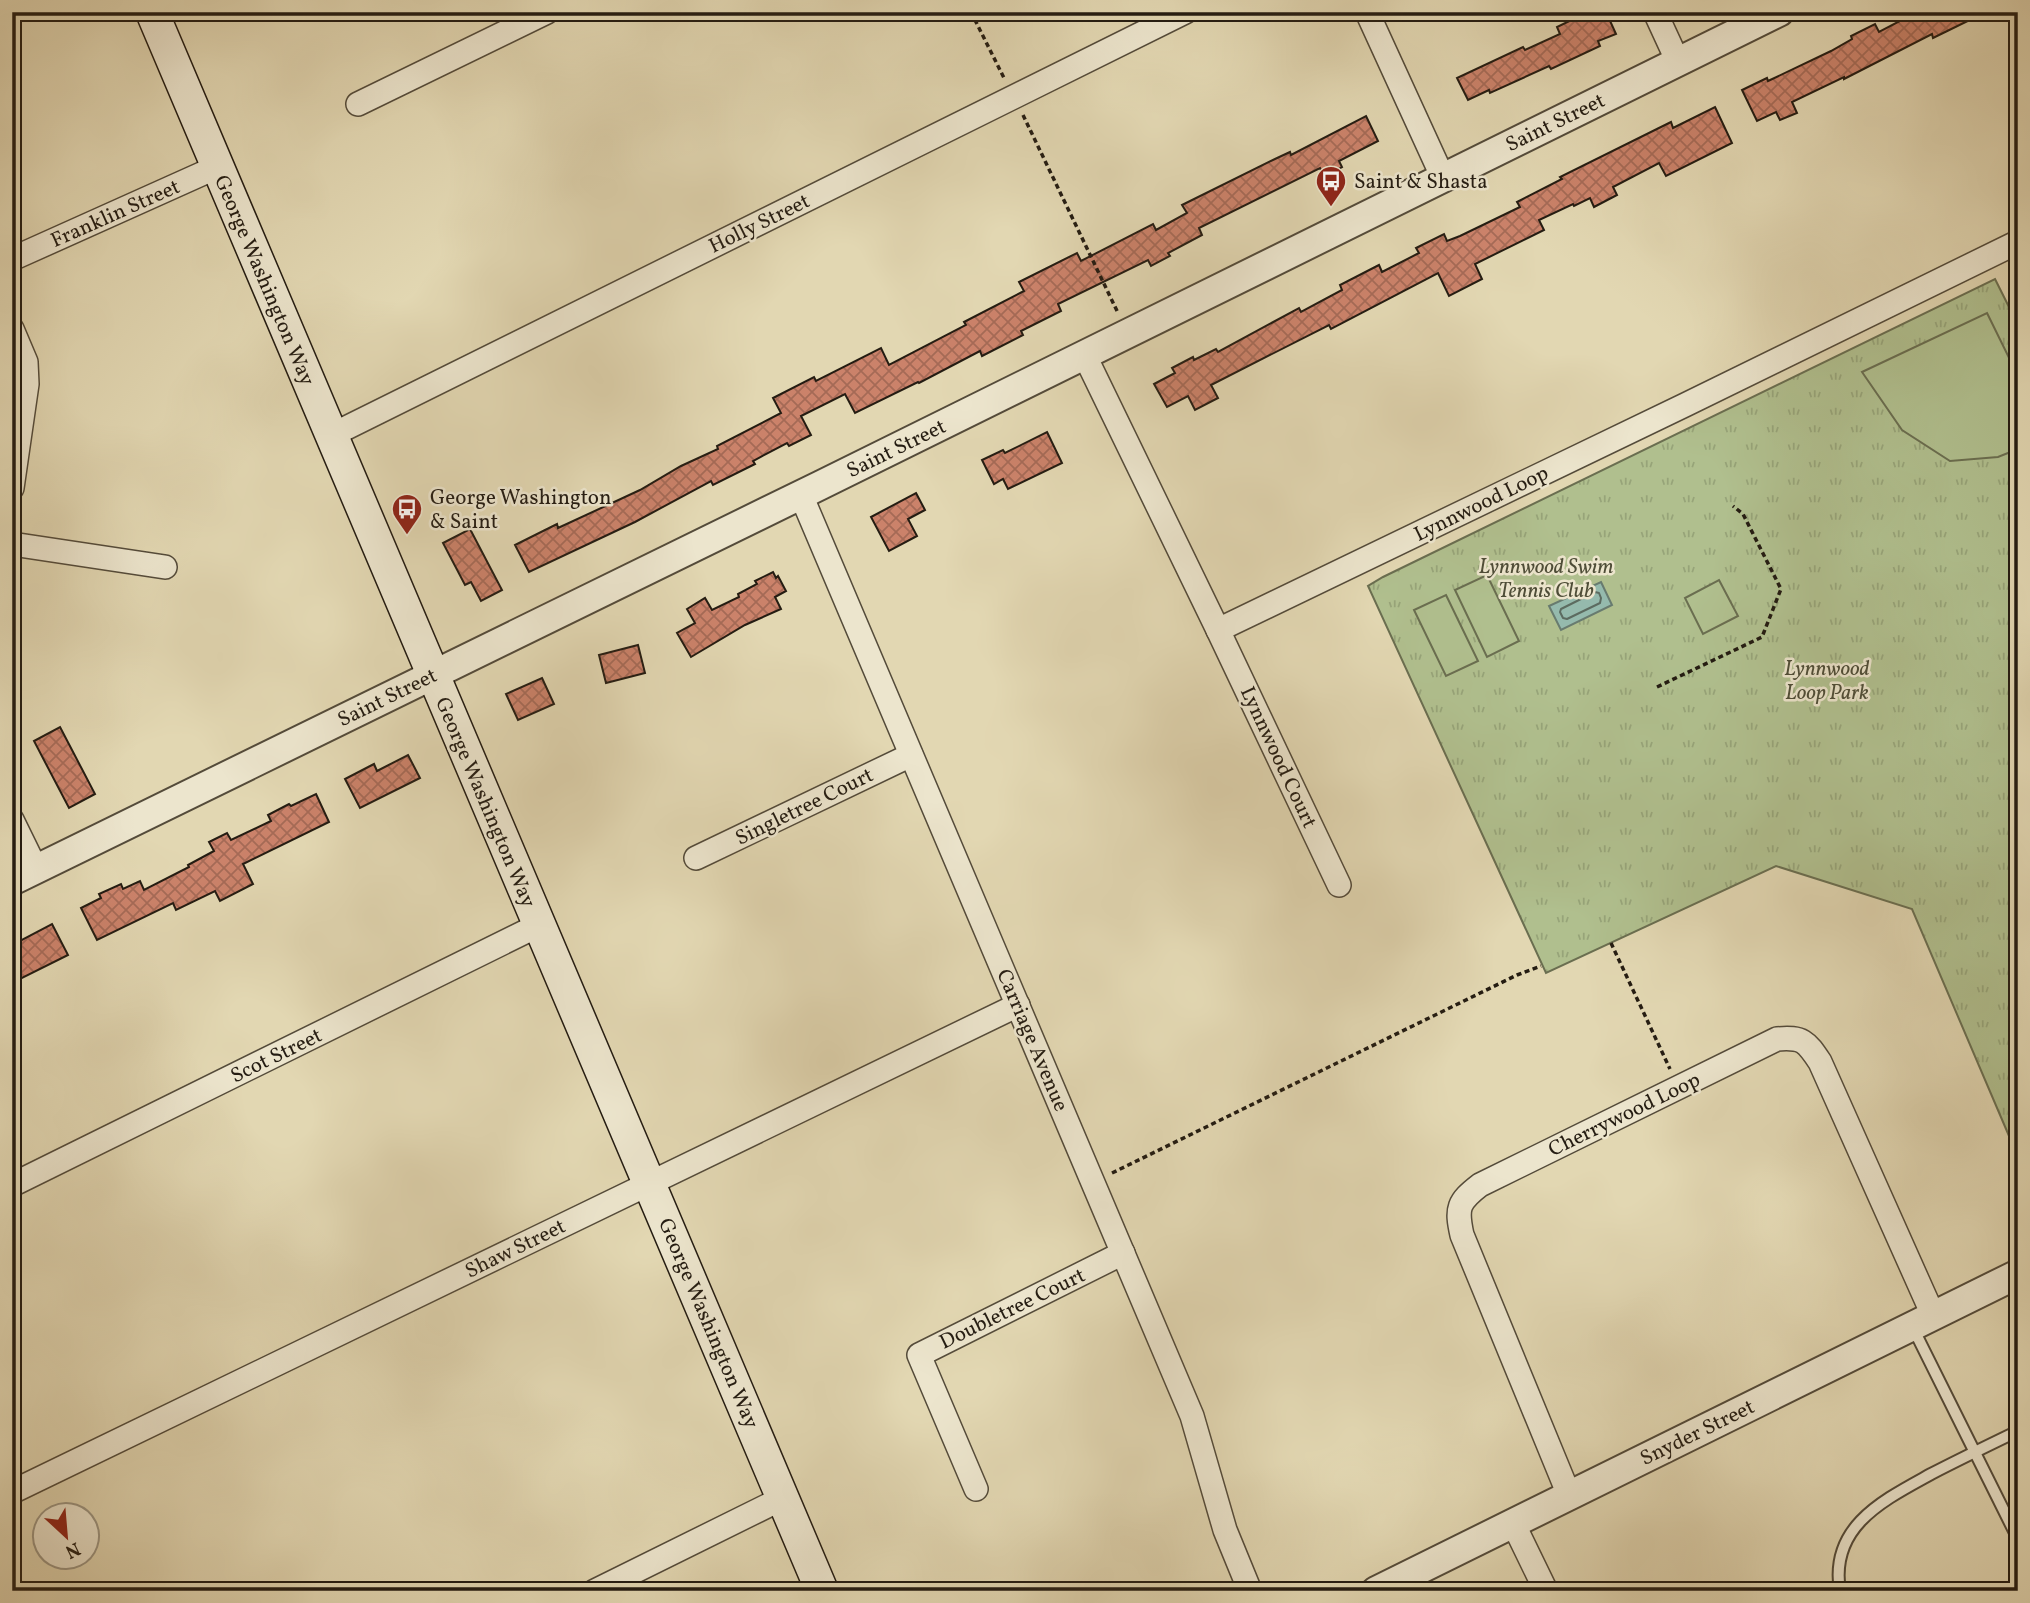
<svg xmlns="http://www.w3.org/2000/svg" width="2030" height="1603" font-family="Vollkorn,serif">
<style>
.park{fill:url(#park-tufts);stroke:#6a6e50;stroke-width:2}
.pitch{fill:#b0bf8e;stroke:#6a6e50;stroke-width:2}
.water{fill:#95baad;stroke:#687b6f;stroke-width:2}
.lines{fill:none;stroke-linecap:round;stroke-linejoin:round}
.shore{stroke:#5c6b60;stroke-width:2}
.building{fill:url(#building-cross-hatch);stroke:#241c12;stroke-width:2}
.service-casing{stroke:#544b3a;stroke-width:14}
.minor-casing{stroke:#544b3a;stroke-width:26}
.tertiary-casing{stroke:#544b3a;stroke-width:32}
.secondary-casing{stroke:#241c12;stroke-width:35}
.path{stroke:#241c12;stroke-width:3.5;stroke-dasharray:5 3.5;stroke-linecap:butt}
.service{stroke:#ece5cd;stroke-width:10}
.minor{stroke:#ece5cd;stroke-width:23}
.tertiary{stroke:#ece5cd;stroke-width:28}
.secondary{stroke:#ece5cd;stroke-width:32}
.labels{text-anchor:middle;stroke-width:5;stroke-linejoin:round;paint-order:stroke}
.street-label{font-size:21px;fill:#241c12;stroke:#ece5cd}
.poi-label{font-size:21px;fill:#241c12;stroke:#ece5cd;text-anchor:start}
.park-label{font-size:21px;font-style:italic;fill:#4e4d37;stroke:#ece5cd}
</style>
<defs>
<pattern id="park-tufts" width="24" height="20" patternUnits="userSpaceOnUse" patternTransform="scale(1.75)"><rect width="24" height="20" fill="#b0bf8e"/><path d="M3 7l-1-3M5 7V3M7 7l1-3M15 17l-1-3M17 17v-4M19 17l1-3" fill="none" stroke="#97a479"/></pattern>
<pattern id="building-cross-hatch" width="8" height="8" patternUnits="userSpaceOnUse" patternTransform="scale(1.75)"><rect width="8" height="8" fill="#cb826a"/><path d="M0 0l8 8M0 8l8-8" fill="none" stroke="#a56a56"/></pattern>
</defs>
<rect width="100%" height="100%" fill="#e2d7b2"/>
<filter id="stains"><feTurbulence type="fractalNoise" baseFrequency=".00286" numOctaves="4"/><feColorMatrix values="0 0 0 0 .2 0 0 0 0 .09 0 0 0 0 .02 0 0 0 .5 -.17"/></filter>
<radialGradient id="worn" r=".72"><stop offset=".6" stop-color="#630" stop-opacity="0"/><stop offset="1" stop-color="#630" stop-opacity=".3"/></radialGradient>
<polygon class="park" points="1995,279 2018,325 2018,1157 1912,909 1776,866 1546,973 1368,586 1383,577"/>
<g class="pitch">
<polygon points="1987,313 2018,376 2018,449 1998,457 1950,461 1902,430 1862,372"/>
<polygon points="1487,575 1519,641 1487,657 1455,590"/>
<polygon points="1719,580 1738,616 1703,634 1685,598"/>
<polygon points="1446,595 1478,661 1446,676 1414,610"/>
</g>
<polygon class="water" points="1601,582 1612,605 1561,630 1549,606"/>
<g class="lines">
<polygon class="shore" points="1595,592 1599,593 1601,598 1600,603 1567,619 1563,618 1560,612 1561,609"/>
</g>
<g class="building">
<polygon points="1588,12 1606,12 1616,34 1598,41 1600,46 1551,69 1549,66 1490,93 1489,90 1468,100 1457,78 1523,47 1525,50 1560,34 1557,27"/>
<polygon points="1917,12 1986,12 1933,38 1932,34 1844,79 1844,77 1792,102 1797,113 1780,120 1776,112 1757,121 1742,90 1767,78 1768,81 1831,51 1852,39 1851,36 1875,24 1879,32"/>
<polygon points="1715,107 1732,143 1666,176 1659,163 1613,187 1617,195 1594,207 1590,198 1574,206 1573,204 1539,220 1544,230 1475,264 1482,279 1449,296 1438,273 1331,329 1329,325 1211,385 1218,398 1195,410 1188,396 1167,407 1154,384 1175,373 1172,368 1193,357 1194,360 1216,349 1218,352 1299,308 1301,312 1342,290 1340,285 1379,265 1382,272 1419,253 1416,248 1444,234 1447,241 1460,236 1520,207 1517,202 1562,179 1560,177 1671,122 1673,128"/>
<polygon points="1366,116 1378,141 1339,161 1342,167 1324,177 1320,168 1199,228 1202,235 1168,253 1170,256 1151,266 1148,260 1058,304 1061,311 1021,331 1023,335 982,356 980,351 919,383 918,382 855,413 845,394 801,416 811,435 789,446 787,443 753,461 755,464 713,485 711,481 635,522 529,572 515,545 557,524 558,528 640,490 681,466 718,449 717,446 781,413 773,398 814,377 816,381 881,348 889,365 966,325 964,322 1024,291 1019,282 1077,253 1081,261 1153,224 1156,230 1187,213 1182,205 1275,159 1290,152 1291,155"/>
<polygon points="1047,432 1062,463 1008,489 1003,479 994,484 982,460 1003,450 1005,453"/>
<polygon points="916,493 925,510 908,519 917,536 889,551 871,517"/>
<polygon points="470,529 502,590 481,601 471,582 465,585 443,543"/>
<polygon points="773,572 776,578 778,576 786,591 775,597 781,609 745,625 691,657 677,633 695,623 687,609 705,598 712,610 739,597 738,594 757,584 755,581"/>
<polygon points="638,645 645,673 606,683 599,655"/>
<polygon points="542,678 554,704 518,720 506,694"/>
<polygon points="60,727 95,794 69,808 34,741"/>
<polygon points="408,755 420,778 360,808 345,779 374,764 377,771"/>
<polygon points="316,794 329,822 243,864 253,884 220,901 215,891 176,910 173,903 97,940 81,908 101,898 99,894 121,884 123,889 140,881 144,890 189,867 188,865 214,851 209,842 227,833 231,840 271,821 268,815 289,804 291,806"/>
<polygon points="52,924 68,955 12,983 12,945"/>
</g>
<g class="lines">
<g class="service-casing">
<g id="service">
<polyline points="1913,1328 2018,1539"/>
<path d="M1840 1591C1829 1526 1884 1500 1931 1474 1960 1459 1989 1445 2018 1431"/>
</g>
</g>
<g class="minor-casing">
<g id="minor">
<polyline points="1367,12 1443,178"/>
<polyline points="1655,12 1678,62"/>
<polyline points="358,104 547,12"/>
<polyline points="12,259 217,167"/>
<polyline points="12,329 26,362 27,384 12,488"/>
<polyline points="1084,354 1218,630 1339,885"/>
<polyline points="332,435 1185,12"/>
<polyline points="801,495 1192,1416 1225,1530 1250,1591"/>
<polyline points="12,544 165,567"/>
<polyline points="1218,630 1685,405 2018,242"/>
<polyline points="12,820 36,869"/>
<polyline points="696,858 911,755"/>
<polyline points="12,1185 539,925"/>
<polyline points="976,1489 919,1355 1123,1253"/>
<polyline points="12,1492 1018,1005"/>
<path d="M1569 1495 1462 1235C1456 1208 1458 1202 1480 1185L1777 1039C1803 1037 1806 1041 1820 1062L1933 1315"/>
<polyline points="1513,1523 1546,1591"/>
<polyline points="595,1591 783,1498"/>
</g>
</g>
<g class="tertiary-casing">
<g id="tertiary">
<polyline points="12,881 821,485 1779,12"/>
<polyline points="1376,1591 2018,1274"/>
</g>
</g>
<g class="secondary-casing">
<polyline id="secondary" points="152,12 822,1591"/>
</g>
<g class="path">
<polyline points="971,12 1005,80"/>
<polyline points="1023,115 1118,313"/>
<polyline points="1657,687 1762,637 1781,589 1743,514 1733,506"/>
<polyline points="1611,943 1670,1069"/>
<polyline points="1112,1173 1517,975 1541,966"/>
</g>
<use href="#service" class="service"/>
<use href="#minor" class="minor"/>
<use href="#tertiary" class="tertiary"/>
<use href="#secondary" class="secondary"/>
</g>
<defs>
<g id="bus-pin" transform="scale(1.575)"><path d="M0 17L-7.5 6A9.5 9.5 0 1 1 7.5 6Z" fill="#8f2418" stroke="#ece5cd"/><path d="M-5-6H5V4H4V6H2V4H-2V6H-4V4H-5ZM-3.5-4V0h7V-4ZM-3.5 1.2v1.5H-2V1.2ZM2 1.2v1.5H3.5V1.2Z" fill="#fff"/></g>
</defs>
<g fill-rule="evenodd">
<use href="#bus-pin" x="1331" y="181"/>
<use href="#bus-pin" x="407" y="509"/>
</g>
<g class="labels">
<g class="street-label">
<text transform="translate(1555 122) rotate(-26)" y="7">Saint Street</text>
<text transform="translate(115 213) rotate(-24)" y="7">Franklin Street</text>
<text transform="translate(759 223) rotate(-26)" y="7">Holly Street</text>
<text transform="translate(265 280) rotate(67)" y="7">George Washington Way</text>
<text transform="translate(896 448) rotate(-26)" y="7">Saint Street</text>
<text transform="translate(1481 503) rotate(-26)" y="7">Lynnwood Loop</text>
<text transform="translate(387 697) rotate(-26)" y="7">Saint Street</text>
<text transform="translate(1279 757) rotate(65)" y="7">Lynnwood Court</text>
<text transform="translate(486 802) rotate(67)" y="7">George Washington Way</text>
<text transform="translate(804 806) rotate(-26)" y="7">Singletree Court</text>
<text transform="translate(1033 1040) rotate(67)" y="7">Carriage Avenue</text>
<text transform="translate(276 1055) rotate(-26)" y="7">Scot Street</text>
<text transform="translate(1624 1114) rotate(-26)" y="7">Cherrywood Loop</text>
<text transform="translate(515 1248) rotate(-26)" y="7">Shaw Street</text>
<text transform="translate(1012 1308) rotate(-26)" y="7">Doubletree Court</text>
<text transform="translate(709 1323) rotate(67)" y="7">George Washington Way</text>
<text transform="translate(1697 1432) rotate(-26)" y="7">Snyder Street</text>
</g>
<g class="poi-label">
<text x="1354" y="188">Saint &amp; Shasta</text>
<text x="430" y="504">George Washington<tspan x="430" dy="24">&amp; Saint</tspan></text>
</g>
<g class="park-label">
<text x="1546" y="573">Lynnwood Swim<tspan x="1546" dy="24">Tennis Club</tspan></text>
<text x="1827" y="675">Lynnwood<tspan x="1827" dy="24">Loop Park</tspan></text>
</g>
</g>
<rect width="2030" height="1603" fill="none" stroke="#e2d7b2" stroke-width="42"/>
<rect x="14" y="14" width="2002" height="1575" fill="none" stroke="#241c12" stroke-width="3.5"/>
<rect x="21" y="21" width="1988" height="1561" fill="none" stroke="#241c12" stroke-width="2"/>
<g transform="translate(66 1536) rotate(154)"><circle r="33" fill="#ece5cd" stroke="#9c9582" stroke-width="2"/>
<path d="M0-5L12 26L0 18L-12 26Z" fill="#8f2418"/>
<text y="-10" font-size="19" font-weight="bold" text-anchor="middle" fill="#241c12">N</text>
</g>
<rect width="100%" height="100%" filter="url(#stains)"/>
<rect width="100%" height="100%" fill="url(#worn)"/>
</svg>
